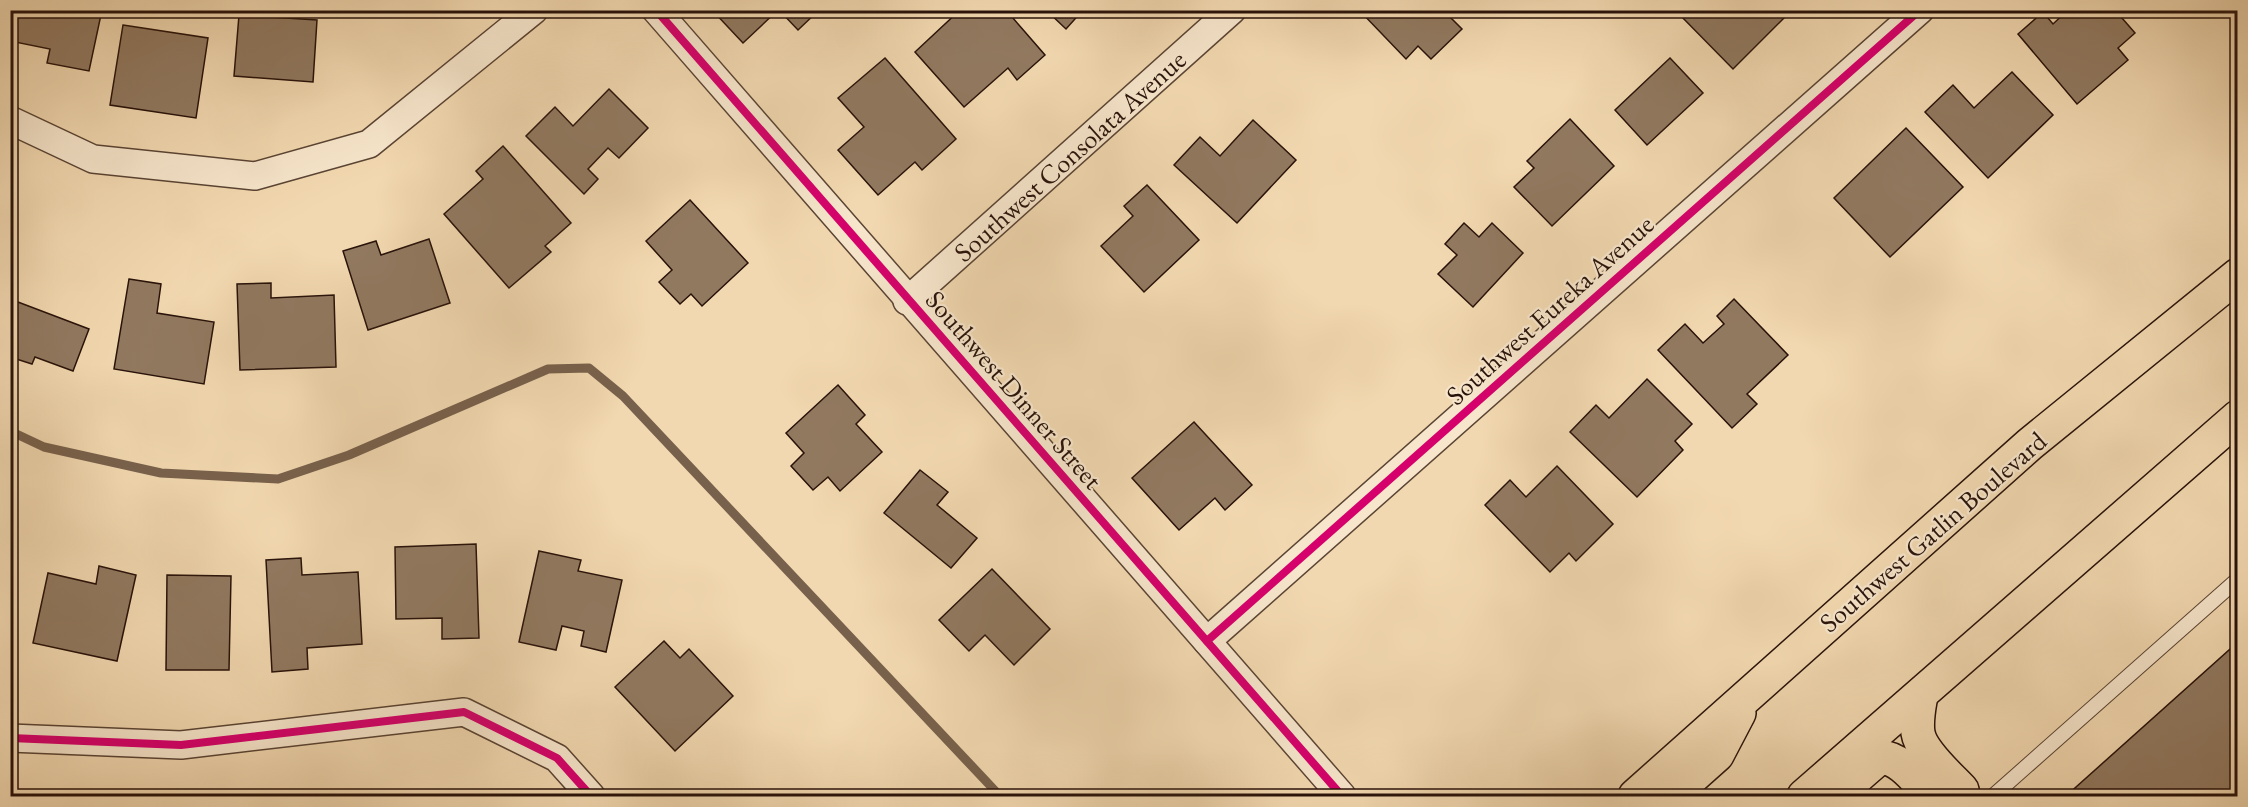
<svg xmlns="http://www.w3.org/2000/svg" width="2248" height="807" font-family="'EB Garamond',serif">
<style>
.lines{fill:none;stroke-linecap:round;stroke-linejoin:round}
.stream{stroke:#78614c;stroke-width:9}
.building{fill:#917960;stroke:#28120a;stroke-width:1.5}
.service-casing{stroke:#5a4434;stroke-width:16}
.minor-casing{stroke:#5a4434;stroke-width:30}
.primary-casing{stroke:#28120a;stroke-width:36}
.service{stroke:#f7e6cc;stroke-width:14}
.minor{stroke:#f7e6cc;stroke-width:27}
.primary{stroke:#f2d8b0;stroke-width:33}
.cycleway-casing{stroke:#f7e6cc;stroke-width:11}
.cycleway{stroke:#d6006c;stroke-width:8}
.labels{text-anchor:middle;stroke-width:4.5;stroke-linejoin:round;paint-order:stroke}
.street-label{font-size:27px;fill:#28120a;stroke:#f7e6cc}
</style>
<rect width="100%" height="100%" fill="#f2d8b0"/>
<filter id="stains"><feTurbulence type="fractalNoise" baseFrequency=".00333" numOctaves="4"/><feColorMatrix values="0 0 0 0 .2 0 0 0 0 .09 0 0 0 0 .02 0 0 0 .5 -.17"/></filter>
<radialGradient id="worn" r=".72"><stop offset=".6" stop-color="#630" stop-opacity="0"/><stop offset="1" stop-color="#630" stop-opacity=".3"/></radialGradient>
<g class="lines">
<polyline class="stream" points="10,431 44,447 161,473 278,479 349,455 548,369 589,368 623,396 1000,796"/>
</g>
<g class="building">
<polygon points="15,10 102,10 89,71 47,63 50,49 10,41"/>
<polygon points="712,10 778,10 743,43"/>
<polygon points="779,10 819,10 798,30"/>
<polygon points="960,10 1006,10 1045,55 1017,80 1008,68 964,107 915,52"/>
<polygon points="1046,10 1083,10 1066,29"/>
<polygon points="1359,10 1459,10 1451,18 1462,29 1431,59 1418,46 1406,59"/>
<polygon points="1683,10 1792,10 1733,69 1679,14"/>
<polygon points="2068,10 2115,10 2135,33 2118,48 2128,60 2077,104 2018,34 2043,12 2053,24"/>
<polygon points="239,15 317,20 313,82 234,76"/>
<polygon points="123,25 208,38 196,118 110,105"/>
<polygon points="885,58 956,139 922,170 915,162 878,195 838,150 864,127 838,98"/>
<polygon points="1670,58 1703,93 1647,145 1615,110"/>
<polygon points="2012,72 2053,115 1988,178 1925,112 1953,85 1974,108"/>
<polygon points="609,89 648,128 619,158 608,148 588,169 598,179 584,194 526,136 555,107 573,126"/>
<polygon points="1570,119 1614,166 1552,226 1514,187 1534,168 1527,161"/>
<polygon points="1253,120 1296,160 1237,223 1174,165 1200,137 1220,156"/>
<polygon points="1906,128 1963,187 1890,257 1834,198"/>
<polygon points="503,146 571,223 545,246 551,252 509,288 444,214 483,179 476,171"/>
<polygon points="1147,185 1199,240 1144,292 1101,246 1133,216 1124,206"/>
<polygon points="690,200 748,263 702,306 691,294 680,304 659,282 672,270 646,241"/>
<polygon points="1464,223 1479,237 1492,223 1523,253 1473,307 1438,274 1457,255 1445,244"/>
<polygon points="429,239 450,303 368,330 343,251 376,241 381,255"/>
<polygon points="129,279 161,284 157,313 214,322 204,384 114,369"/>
<polygon points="271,283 271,298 334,295 336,367 240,370 237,284"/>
<polygon points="10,299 89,329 73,371 35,357 32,364 10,357"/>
<polygon points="1734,299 1788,355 1747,394 1757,404 1732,428 1658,350 1685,324 1703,343 1724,324 1717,316"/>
<polygon points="1647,379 1692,424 1675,441 1683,450 1637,497 1570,432 1596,405 1609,418"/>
<polygon points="838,385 865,415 856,424 882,452 840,491 828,477 813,490 791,466 804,453 786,433"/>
<polygon points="1194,422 1252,485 1225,510 1215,498 1179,530 1132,478"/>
<polygon points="1557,466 1613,524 1576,561 1569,553 1550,572 1485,505 1510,480 1526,497"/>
<polygon points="920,470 948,492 937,505 977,538 951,568 884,513"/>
<polygon points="476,544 479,638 442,639 442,618 396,619 395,547"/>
<polygon points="539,551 581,560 578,571 622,580 606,652 581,646 584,631 562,626 556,650 519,642"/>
<polygon points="301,558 302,575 358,572 362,644 307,648 308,669 272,672 266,560"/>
<polygon points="99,566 136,575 117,661 33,643 48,573 96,584"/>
<polygon points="992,569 1050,629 1014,665 985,635 969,651 939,620"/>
<polygon points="167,575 231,576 229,670 166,670"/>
<polygon points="664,641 680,658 689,649 733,696 675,751 615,687"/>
<polygon points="2238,642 2238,796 2066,796"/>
</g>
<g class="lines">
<g class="service-casing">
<polyline id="service" points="1993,796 2238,579"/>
</g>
<g class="minor-casing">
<g id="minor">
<polyline points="656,10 1342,796"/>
<polyline points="10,120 93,159 255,176 369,144 534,10"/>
<polyline points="907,301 1232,10"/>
<polyline points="1207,641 1920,10"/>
<polyline points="10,738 181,745 464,712 557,758 591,796"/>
</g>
</g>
<g class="primary-casing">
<g id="primary">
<path d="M1921 695C1919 707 1916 720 1918 733 1921 752 1949 776 1962 790L1963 796"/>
<path d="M1849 784 1880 757C1902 758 1917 782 1932 796"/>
<polyline points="1635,796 2030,444 2238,275"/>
<polyline points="1671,796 1717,755 1739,713"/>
<polyline points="1804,796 2238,417"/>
</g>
</g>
<use href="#service" class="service"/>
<use href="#minor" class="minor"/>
<use href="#primary" class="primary"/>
<g class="cycleway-casing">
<g id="cycleway">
<polyline points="656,10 1342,796"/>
<polyline points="1207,641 1920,10"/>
<polyline points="10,738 181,745 464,712 557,758 591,796"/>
</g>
</g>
<use href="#cycleway" class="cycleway"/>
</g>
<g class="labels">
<g class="street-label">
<text transform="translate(1070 156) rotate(-42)" y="9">Southwest Consolata Avenue</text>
<text transform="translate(1550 310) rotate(-42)" y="9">Southwest Eureka Avenue</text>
<text transform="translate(1014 390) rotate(49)" y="9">Southwest Dinner Street</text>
<text transform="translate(1933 532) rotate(-41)" y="9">Southwest Gatlin Boulevard</text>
</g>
</g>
<rect width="2248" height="807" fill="none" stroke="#f2d8b0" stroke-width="36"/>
<rect x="12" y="12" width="2224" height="783" fill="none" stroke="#28120a" stroke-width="3"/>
<rect x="18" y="18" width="2212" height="771" fill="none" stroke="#28120a" stroke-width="1.5"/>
<rect width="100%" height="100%" filter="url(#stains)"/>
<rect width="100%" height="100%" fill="url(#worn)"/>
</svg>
